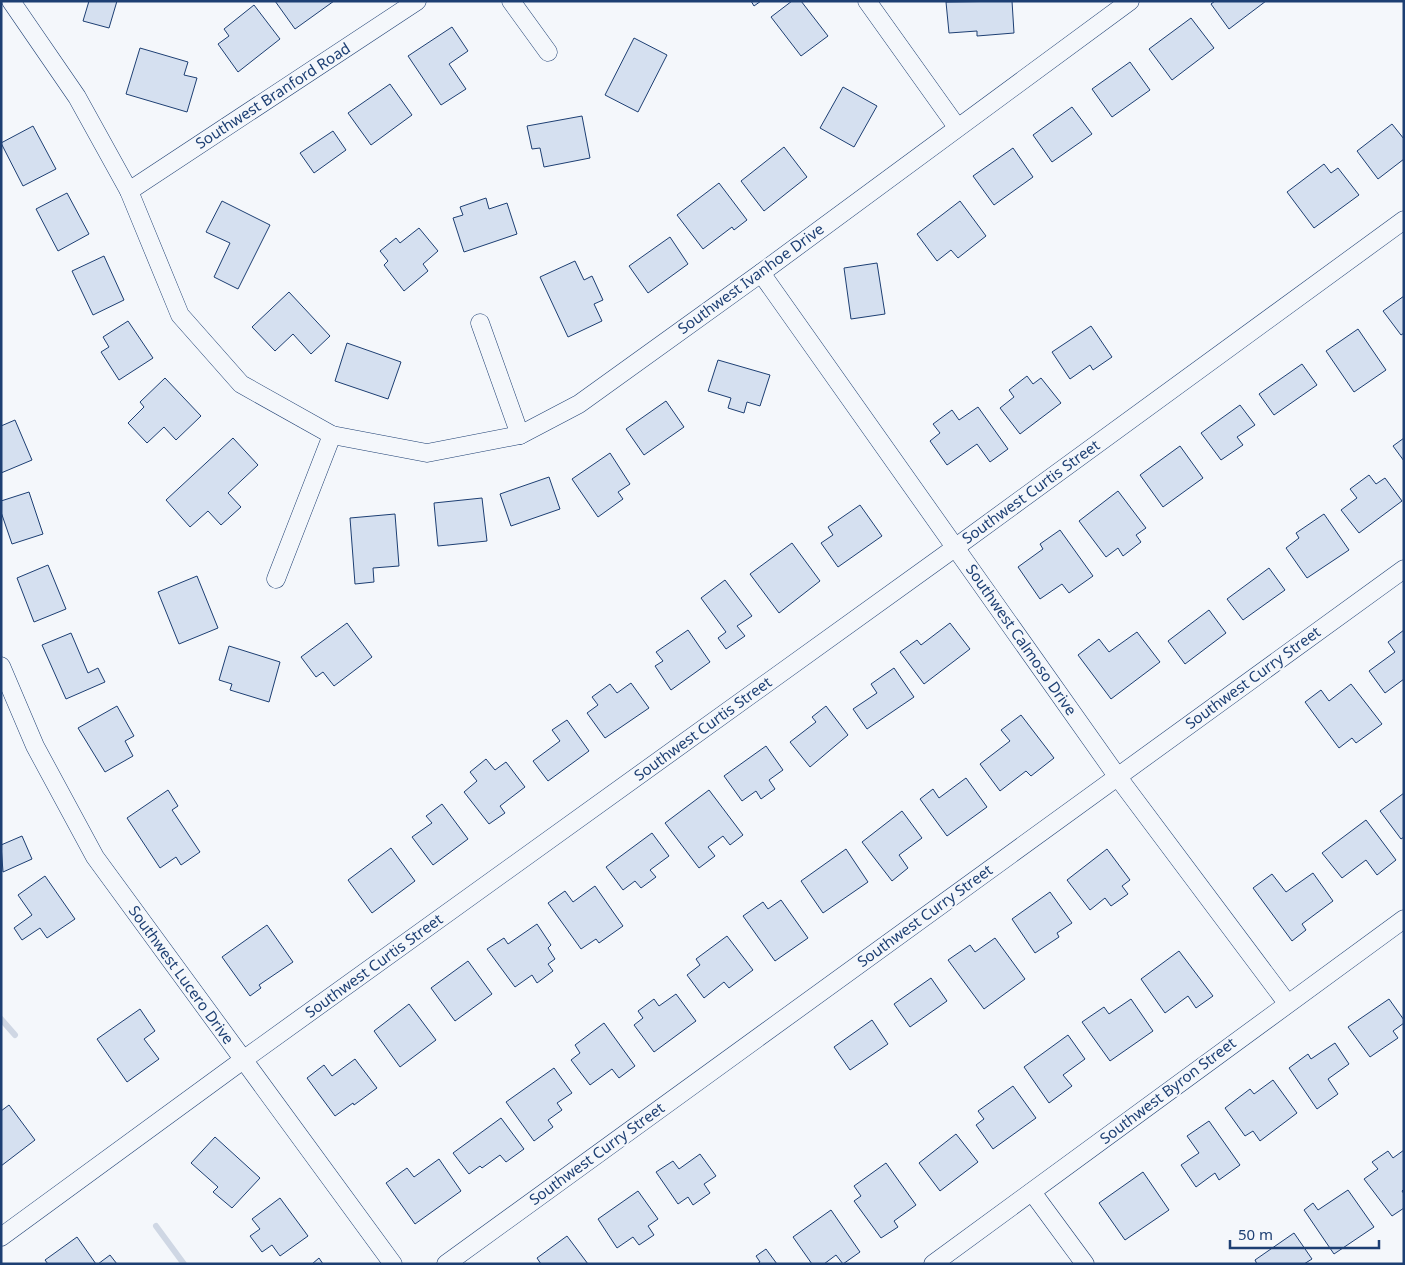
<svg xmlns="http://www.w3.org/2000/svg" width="1405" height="1265" font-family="'Noto Sans',sans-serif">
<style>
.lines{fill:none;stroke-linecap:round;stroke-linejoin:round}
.stream{stroke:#cfd7e4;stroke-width:6}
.building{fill:#d5e0f0;stroke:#1d3f73}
.street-casing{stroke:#1d3f73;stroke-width:19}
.street{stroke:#f4f7fb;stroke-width:18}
.labels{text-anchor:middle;stroke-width:4;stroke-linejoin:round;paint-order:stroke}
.street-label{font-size:15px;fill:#1d3f73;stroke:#f4f7fb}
</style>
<rect width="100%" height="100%" fill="#f4f7fb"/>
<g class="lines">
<g class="stream">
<polyline points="1,1019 15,1035"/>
<polyline points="156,1226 184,1264"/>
</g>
</g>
<g class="building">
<polygon points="89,1 117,1 109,28 83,21"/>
<polygon points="275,1 334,1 295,29"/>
<polygon points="751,1 761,1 754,6"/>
<polygon points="792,1 801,1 828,36 801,56 771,17"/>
<polygon points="1012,1 1014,33 977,36 977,31 949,33 946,2"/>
<polygon points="1215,1 1266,1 1229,29 1211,4"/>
<polygon points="254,5 280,39 238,72 218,44 229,36 224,29"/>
<polygon points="1191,18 1214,48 1172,80 1149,49"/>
<polygon points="452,27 468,51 449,64 466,89 441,105 408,56"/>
<polygon points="634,38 667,55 638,112 605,95"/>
<polygon points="140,48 188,62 184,75 197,78 187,112 126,94"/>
<polygon points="1130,62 1150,90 1112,117 1092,89"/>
<polygon points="390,84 412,115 371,145 348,113"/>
<polygon points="843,87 877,106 854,147 820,128"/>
<polygon points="1072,107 1092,134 1052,162 1033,135"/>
<polygon points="582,116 590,158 544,167 540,148 532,149 527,126"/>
<polygon points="1392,124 1404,139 1404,159 1378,179 1357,151"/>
<polygon points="33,126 56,169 23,186 1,143"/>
<polygon points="333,131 346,150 314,173 300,153"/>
<polygon points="784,147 807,177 764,211 741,181"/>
<polygon points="1013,148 1033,177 994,205 973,176"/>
<polygon points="1324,164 1331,173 1338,168 1359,195 1314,228 1287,192"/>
<polygon points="719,183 747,220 734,230 732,227 703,249 677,215"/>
<polygon points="67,193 89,234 58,251 36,209"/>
<polygon points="486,198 489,209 507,203 517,234 464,252 453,218 463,215 460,207"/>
<polygon points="222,201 270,225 238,289 214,277 230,243 206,232"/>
<polygon points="960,201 986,236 958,258 951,250 937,261 917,234"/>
<polygon points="419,228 438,251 423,264 428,271 404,291 384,265 388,261 380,251 396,238 400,243"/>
<polygon points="670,237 688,264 648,293 629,266"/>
<polygon points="104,256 124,300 93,315 72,271"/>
<polygon points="575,261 584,280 592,276 603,300 594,304 602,321 568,337 540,277"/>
<polygon points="877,263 885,314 851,319 844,268"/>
<polygon points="289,292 330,336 311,354 293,334 275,351 252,327"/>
<polygon points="1404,296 1404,333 1401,335 1383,311"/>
<polygon points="128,321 153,358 119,380 101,352 109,347 103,337"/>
<polygon points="1091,326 1112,357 1093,370 1090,365 1070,379 1052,352"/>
<polygon points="1358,329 1386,370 1354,392 1326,351"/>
<polygon points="347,343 401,362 388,399 335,381"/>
<polygon points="718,360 770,375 760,406 747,402 744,413 728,408 731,398 708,391"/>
<polygon points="1302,364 1317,385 1274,415 1259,394"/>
<polygon points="1027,376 1033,384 1041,378 1061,403 1020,434 1000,408 1014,397 1009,390"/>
<polygon points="165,378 201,416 176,440 164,427 147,443 128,423 144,407 140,402"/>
<polygon points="666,401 684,427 644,455 626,429"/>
<polygon points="1240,405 1255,425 1237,437 1243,445 1221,460 1201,433"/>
<polygon points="978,407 1008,449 990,462 977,444 947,465 930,441 940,433 933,424 952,410 959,420"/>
<polygon points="15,420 32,460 1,473 1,426"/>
<polygon points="233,438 258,465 228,493 241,507 221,525 208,511 190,527 166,500"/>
<polygon points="1404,438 1404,461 1393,446"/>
<polygon points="1180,446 1203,478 1163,507 1140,475"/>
<polygon points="610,453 630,484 618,492 623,499 598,517 572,479"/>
<polygon points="1369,475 1376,484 1385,478 1402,501 1359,533 1341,510 1357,498 1350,489"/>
<polygon points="549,477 560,509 511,526 500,494"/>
<polygon points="1118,491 1146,528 1136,535 1141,542 1123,556 1118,548 1106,557 1079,521"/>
<polygon points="29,492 43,534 12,544 1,512 1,501"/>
<polygon points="482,498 487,541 438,546 434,503"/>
<polygon points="860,505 882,536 838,567 821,543 833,535 828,527"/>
<polygon points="395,514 399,566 373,568 374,582 355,584 350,518"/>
<polygon points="1324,514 1349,550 1307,578 1286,548 1299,538 1296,533"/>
<polygon points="1060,530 1093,576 1069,593 1062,584 1040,599 1018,567 1043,549 1040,544"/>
<polygon points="792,543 820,581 779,613 750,574"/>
<polygon points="48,565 66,609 34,622 17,578"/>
<polygon points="1269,568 1285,590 1243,620 1227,599"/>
<polygon points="197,576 218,628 179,644 158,592"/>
<polygon points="725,580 752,616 737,626 745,636 726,649 718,638 726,632 701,598"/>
<polygon points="1209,610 1226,633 1185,664 1168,641"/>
<polygon points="347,623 372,657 334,686 323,672 316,677 301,657"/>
<polygon points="950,623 970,649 924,684 900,652 917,640 921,645"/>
<polygon points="688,630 710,662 671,690 655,666 663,661 656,652"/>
<polygon points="1404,630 1404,679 1385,693 1369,671 1395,652 1388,642"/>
<polygon points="1137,632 1160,662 1111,699 1078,655 1099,639 1109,652"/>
<polygon points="71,633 88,673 98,668 105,682 66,699 42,645"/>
<polygon points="229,646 280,662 269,702 230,690 232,684 219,680"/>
<polygon points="894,668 914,697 867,729 853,709 877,693 871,684"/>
<polygon points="631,683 649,708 605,738 587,713 598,705 592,697 610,684 617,693"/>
<polygon points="1351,684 1382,724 1356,743 1352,738 1339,748 1305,702 1321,690 1329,701"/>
<polygon points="117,706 134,736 125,741 133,756 105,772 78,728"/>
<polygon points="826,706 848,735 810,767 790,742 816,722 812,717"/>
<polygon points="1021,715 1054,758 1031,776 1026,771 1000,791 980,764 1010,741 1001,730"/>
<polygon points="567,720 589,751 548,781 533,761 560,741 552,730"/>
<polygon points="766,746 783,770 769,780 775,789 761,799 756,791 742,801 724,776"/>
<polygon points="486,759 495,770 506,762 525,787 500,806 505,813 489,824 464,792 477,781 470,772"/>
<polygon points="966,778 987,807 947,836 920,799 933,789 939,798"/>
<polygon points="168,790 178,806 172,810 200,852 181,865 176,857 160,868 127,818"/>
<polygon points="709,790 743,835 730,845 723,836 708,847 715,856 699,868 665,823"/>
<polygon points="1404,793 1404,837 1401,839 1380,811"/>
<polygon points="442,804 468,839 433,865 412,837 432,823 426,816"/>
<polygon points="902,811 922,838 899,855 908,868 892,881 862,842"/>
<polygon points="1366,820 1396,860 1377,875 1366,860 1342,878 1322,853"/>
<polygon points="652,833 669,856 650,870 656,877 641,888 635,881 623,890 606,867"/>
<polygon points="22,836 32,859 3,872 1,845"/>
<polygon points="391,848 415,881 372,913 348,880"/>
<polygon points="846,849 868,882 823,913 801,881"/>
<polygon points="1107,849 1130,880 1122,886 1128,894 1111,906 1105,898 1090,910 1067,880"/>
<polygon points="1313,873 1333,901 1302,924 1306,930 1292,941 1253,888 1272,874 1286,892"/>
<polygon points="45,876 75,919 47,938 40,928 22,940 14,928 32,915 18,895"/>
<polygon points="595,886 623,926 599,943 596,939 581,949 548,903 565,891 573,902"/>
<polygon points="1050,892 1072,923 1057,933 1059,937 1035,953 1012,919"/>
<polygon points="781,900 808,938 775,961 743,916 763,902 768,909"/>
<polygon points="537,924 551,945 548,948 555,959 548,964 553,971 537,983 532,975 515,987 487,949 504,938 508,944"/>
<polygon points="267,925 293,962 259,985 261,988 250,996 222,957"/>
<polygon points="727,936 753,970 729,988 724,982 704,998 687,975 700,965 696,959"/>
<polygon points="995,938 1025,979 984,1009 948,960 970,945 975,952"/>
<polygon points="1179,951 1213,996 1196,1008 1188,996 1165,1013 1141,979"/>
<polygon points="468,961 492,994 455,1021 431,988"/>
<polygon points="931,978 947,1001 910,1027 894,1004"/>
<polygon points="676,994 696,1021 654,1052 634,1025 643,1018 638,1011 654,999 659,1006"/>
<polygon points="1131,999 1153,1031 1110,1061 1082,1022 1104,1007 1109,1014"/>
<polygon points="1389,999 1404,1020 1404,1023 1393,1031 1398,1038 1370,1057 1348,1027"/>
<polygon points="409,1004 436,1040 400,1067 374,1031"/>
<polygon points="140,1009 155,1031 144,1039 159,1059 127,1082 97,1039"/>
<polygon points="872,1020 888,1044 850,1070 834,1047"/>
<polygon points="604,1023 635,1066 619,1078 612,1069 590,1085 571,1060 580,1053 575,1045"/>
<polygon points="1068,1035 1085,1059 1063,1075 1072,1086 1049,1103 1024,1067"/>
<polygon points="1335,1043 1349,1064 1328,1079 1338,1094 1317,1109 1289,1068 1308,1054 1311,1059"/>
<polygon points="355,1059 377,1088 354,1105 353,1103 335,1116 307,1078 324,1065 332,1076"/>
<polygon points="554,1068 572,1093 557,1103 562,1110 548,1120 553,1127 534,1141 506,1102"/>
<polygon points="1273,1080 1297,1113 1260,1141 1253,1131 1245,1136 1225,1108 1250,1089 1254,1094"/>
<polygon points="1013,1086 1036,1118 993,1149 976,1125 984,1119 978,1111"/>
<polygon points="9,1105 35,1140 1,1166 1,1111"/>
<polygon points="501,1118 524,1149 506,1162 500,1155 482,1168 480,1166 469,1174 453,1153"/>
<polygon points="1209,1121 1240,1165 1219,1180 1215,1173 1196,1187 1181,1165 1199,1153 1187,1136"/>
<polygon points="956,1134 978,1162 940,1191 919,1163"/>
<polygon points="215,1137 260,1178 232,1208 213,1192 218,1187 191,1163"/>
<polygon points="1404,1150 1404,1189 1402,1191 1404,1194 1404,1208 1392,1216 1364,1179 1378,1169 1372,1162 1388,1151 1393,1158"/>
<polygon points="700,1154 716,1176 704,1184 710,1193 693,1205 688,1197 678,1204 656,1172 673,1161 679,1169"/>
<polygon points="439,1159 461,1191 415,1224 386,1183 407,1168 414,1177"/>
<polygon points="886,1163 916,1205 894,1221 898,1227 881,1238 854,1201 861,1196 854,1186"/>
<polygon points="1143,1172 1169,1210 1125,1240 1099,1203"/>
<polygon points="1348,1190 1374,1227 1334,1254 1304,1210 1313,1203 1318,1210"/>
<polygon points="638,1191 658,1219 648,1226 654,1235 639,1245 633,1237 617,1248 598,1219"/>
<polygon points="280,1198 308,1236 280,1256 272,1245 262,1252 250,1236 260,1229 252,1219"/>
<polygon points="831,1210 860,1252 843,1264 836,1255 824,1264 812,1264 793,1237"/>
<polygon points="1294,1233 1312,1259 1304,1264 1257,1264 1255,1260"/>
<polygon points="567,1236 588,1264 541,1264 537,1258"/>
<polygon points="77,1237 96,1264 48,1264 45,1260"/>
<polygon points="766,1249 777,1264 757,1264 760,1262 756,1256"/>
<polygon points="110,1255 117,1264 98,1264"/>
<polygon points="319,1258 323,1264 312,1264"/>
</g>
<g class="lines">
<g class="street-casing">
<g id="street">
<polyline points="11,1 77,97 129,191 180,315 241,384 332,435 427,453 520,435 579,404 761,273 1130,1"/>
<polyline points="511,1 548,52"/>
<polyline points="867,1 957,127"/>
<polyline points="129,191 417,1"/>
<polyline points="761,273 1117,776 1287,1003"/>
<polyline points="480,323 520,435"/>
<polyline points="276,579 332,435"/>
<polyline points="1,666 35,746 95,857 393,1264"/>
<polyline points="1032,1192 1085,1264"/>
<polyline points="1,1237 243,1060 956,547 1404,220"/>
<polyline points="446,1264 1404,569"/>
<polyline points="933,1264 1404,919"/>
</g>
</g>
<use href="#street" class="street"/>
</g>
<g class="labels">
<g class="street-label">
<text transform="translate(273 96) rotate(-33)" y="5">Southwest Branford Road</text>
<text transform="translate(751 279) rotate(-36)" y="5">Southwest Ivanhoe Drive</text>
<text transform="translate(1031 492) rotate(-36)" y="5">Southwest Curtis Street</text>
<text transform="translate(1021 640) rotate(55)" y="5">Southwest Calmoso Drive</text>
<text transform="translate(1253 678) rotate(-36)" y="5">Southwest Curry Street</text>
<text transform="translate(703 729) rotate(-36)" y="5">Southwest Curtis Street</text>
<text transform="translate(925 916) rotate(-36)" y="5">Southwest Curry Street</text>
<text transform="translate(374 966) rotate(-36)" y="5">Southwest Curtis Street</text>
<text transform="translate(181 975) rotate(54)" y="5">Southwest Lucero Drive</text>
<text transform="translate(1168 1091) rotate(-37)" y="5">Southwest Byron Street</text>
<text transform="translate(597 1154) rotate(-36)" y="5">Southwest Curry Street</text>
</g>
</g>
<rect width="1405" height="1265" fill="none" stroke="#1d3f73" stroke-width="5"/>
<path d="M1230 1240v8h149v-8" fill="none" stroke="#1d3f73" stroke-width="2.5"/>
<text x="1238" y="1240" font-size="15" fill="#1d3f73" stroke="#f4f7fb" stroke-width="4" paint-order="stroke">50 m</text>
</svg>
